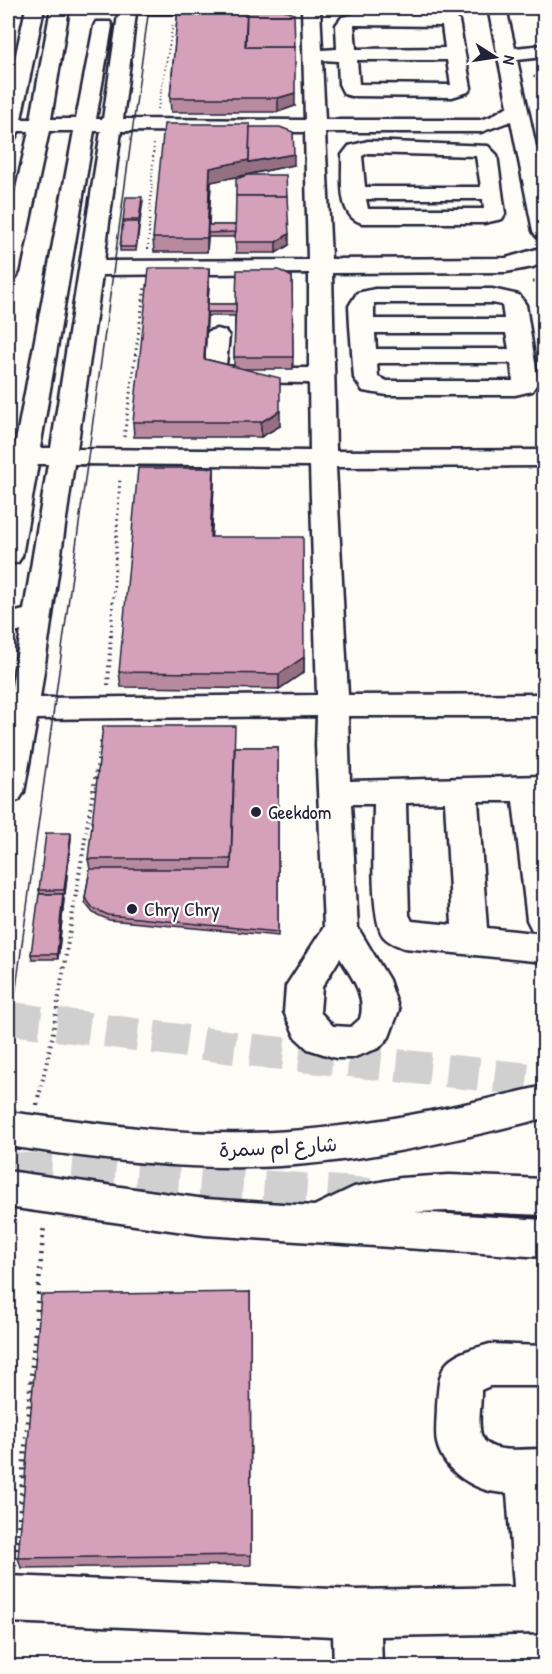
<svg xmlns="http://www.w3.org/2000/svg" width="552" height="1674" font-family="'Patrick Hand','Playpen Sans Arabic',sans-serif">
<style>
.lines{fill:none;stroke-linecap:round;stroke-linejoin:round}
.minor-tunnel-far1{stroke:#d1d0d1;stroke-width:33;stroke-dasharray:33 16;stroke-linecap:butt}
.minor-tunnel{stroke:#d1d0d1;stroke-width:43;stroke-dasharray:43 21;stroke-linecap:butt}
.minor-casing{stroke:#22223b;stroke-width:5}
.path-far3{stroke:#22223b;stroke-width:2;stroke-dasharray:1 3;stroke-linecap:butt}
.path-far2{stroke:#22223b;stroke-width:3;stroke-dasharray:1.5 4;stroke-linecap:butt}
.path-far1{stroke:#22223b;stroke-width:4;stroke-dasharray:1.5 4.5;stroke-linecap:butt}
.path{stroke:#22223b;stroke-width:4.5;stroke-dasharray:2 6;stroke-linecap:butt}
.minor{fill:#fdfcf7;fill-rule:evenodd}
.tram{stroke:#22223b;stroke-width:1.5}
.wall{fill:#b78a9f;stroke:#22223b;stroke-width:1.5;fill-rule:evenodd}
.shaded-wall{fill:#957082;stroke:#22223b;stroke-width:1.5}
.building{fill:#d5a0b9;stroke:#22223b;stroke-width:1.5}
.poi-dot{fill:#22223b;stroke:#fdfcf7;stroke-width:2}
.labels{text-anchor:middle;stroke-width:4.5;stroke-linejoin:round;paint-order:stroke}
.poi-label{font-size:20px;fill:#22223b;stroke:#fdfcf7;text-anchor:start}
.street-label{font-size:20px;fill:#22223b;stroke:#fdfcf7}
</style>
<rect width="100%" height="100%" fill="#fdfcf7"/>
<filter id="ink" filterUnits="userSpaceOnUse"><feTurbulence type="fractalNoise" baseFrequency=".0167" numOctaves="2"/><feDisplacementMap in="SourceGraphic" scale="12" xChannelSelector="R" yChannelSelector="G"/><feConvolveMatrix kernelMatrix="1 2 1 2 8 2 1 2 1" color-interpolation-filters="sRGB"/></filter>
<g filter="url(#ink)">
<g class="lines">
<polyline class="minor-tunnel-far1" points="8,1018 268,1052 544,1081"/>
<polyline class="minor-tunnel" points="8,1173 377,1200"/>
<g class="minor-casing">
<g id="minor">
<path d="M26 8H44L21 119H31L51 8H69L51 119H76L94 26 96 22H110L112 26 96 119H103L119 8H207L204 12 198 13H136L123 119 305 120 302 8H320L322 50 337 49 336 25 342 17 356 14 450 15 456 17 459 21 471 88 468 92 452 97 351 96 344 94 339 84 338 61 322 60 325 120H480L490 117 508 106 488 8H506L515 48 544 45V57L517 60 544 183V238L536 236 533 231 511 121 481 132H325L331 259 506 258 544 247V262L533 267 506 272 332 273 336 451 544 450V466L336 467 348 695 544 694V716H348L350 781 544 776V933L532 930 527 920 513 801H478L487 928 544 934V962L404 948C397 945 389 943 384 937 369 921 374 830 374 804H351L358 928 389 980 399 1010 389 1037 379 1048 352 1058H336L308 1049 296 1038 284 1012 286 986 324 927 316 745 317 716 37 719 24 792 19 800 8 804V710L21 631 8 634V614L24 610 48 464H38L22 556 18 562 8 565V484L74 131H49L19 272 16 277 8 279V224L29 131H19L15 138 8 140V91ZM354 25 442 26 445 48 356 49ZM357 60H447L451 85 359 84ZM94 131H101L51 448H40ZM121 131 305 132 308 260 104 261ZM309 273V368H236L226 365 229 336 225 331 217 329 209 331 205 336 201 369 204 374 236 382 309 383 310 451 77 449 102 275ZM74 464 310 466 317 695 40 698ZM445 802 452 925 412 921 409 915 406 803ZM340 958C351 976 367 996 360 1019L351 1027 333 1026 320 1012 322 987Z"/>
<path d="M368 141 488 146 497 155 505 214 502 219 484 223H362C336 216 343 176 342 155L349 146ZM368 153 476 156 481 187H365L362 156ZM366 199H483L484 209H368Z"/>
<path d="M375 289H492L519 295 526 305 538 382 532 391 515 395H387L363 391 354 378 350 326 349 306 357 293ZM374 303H492L502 305 504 319H374ZM375 333H506L509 349H376ZM377 363H511L513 381H387L378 377Z"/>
<path d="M544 1086V1118C457 1140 369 1161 280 1166 189 1171 97 1159 8 1146V1112C87 1122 168 1135 248 1133 349 1131 446 1109 544 1086Z"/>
<polygon points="8,1171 205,1199 314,1206 354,1187 401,1178 449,1175 544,1179 544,1215 449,1211 414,1212 544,1220 544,1257 205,1235 8,1207"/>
<path d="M490 1344 544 1346V1386H490L481 1390V1394C481 1406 477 1426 482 1437 491 1456 527 1448 544 1449V1633L381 1636 382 1666H334L333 1636 8 1622V1576L356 1590 514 1587 507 1493C477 1493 444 1473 437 1443 435 1432 437 1417 437 1406 438 1393 438 1372 448 1362 459 1351 476 1348 490 1344Z"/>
</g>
</g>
<g class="path-far3">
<polyline points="534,76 544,87"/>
<polyline points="158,109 173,24"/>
<polyline points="148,249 154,143"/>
</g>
<g class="path-far2">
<polyline points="533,282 544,282"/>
<polyline points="124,437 145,286"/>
<polyline points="111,636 120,477"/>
</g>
<g class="path-far1">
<polyline points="108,685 111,634"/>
<polyline points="40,1092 52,1038 102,737"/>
</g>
<g class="path">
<polyline points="37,1105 40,1090"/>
<polyline points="15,1566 44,1224"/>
</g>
<use href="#minor" class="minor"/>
<g class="tram">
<polyline points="8,23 12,8"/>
<polyline points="8,1047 149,8"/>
</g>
</g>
<g class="wall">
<polygon points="178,8 295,106 278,112 171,112 170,98"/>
<polygon points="250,127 294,165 211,182 209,225 236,225 289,245 276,253 236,253 235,237 208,237 207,252 154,252 153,238"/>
<polygon points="143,201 136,251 120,251 120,247 123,220"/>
<path d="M209 268V283L208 304H236L292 277 293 369H245L280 426 261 437H134L133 422ZM207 316H235L234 366 205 359Z"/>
<polygon points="214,468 214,483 211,537 304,657 304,672 279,689 121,687 119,672"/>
<polygon points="235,747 278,747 278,936 109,920 93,913 85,903 85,898 90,869 88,859"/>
<polygon points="71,838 65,894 40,894 39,890"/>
<polygon points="63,894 64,899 58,959 32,959 31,954"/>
<polygon points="250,1292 251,1565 21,1568 18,1558"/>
</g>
<g class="shaded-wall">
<polygon points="295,93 295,106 278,112 278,98"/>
<polygon points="294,154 294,165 211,182 207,252 207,238 210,168 249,160 249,162"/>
<polygon points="289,234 289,245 276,253 276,242"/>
<polygon points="209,268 209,283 204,373 204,359"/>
<polygon points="280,411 280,426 261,437 261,422"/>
<polygon points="214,468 214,483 211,552 210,537"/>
<polygon points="304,657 304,672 279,689 279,674"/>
<polygon points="71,833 71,838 65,894 64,890"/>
<polygon points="63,894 64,899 58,959 57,954"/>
</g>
<g class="building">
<polygon points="178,8 247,8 245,47 295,47 295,93 278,98 170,98"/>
<polygon points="247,8 280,8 294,14 295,47 246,47"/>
<polygon points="164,124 250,124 249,160 210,168 207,238 153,238"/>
<polygon points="250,127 280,127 293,132 294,154 249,162"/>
<polygon points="247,175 286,175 287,196 236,196 236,179"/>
<polygon points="236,196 287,196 289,234 276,242 235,242"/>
<polygon points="126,197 142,197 139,220 123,220"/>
<polygon points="123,222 139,222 136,247 120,247"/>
<polygon points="208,225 236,225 236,232 208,233"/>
<polygon points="149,268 209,268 204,359 280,378 280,411 261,422 133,422"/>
<polygon points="237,270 279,270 292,277 293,357 234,357"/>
<rect x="207" y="304" width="29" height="8"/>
<polygon points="138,468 214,468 210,537 303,537 304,657 279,674 119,672"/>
<polygon points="103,726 235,726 231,859 88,859"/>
<polygon points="235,747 278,747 278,932 108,915 93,908 85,898 90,869 231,869"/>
<polygon points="46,833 71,833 64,890 39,890"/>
<polygon points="39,894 63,894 57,954 31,954"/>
<polygon points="250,1292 251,1555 18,1558 41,1295"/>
</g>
</g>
<g class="poi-dot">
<circle cx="256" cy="812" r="6"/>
<circle cx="132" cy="909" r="6"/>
</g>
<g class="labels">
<g class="poi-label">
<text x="268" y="819">Geekdom</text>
<text x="144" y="916">Chry Chry</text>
</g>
<g class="street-label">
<text transform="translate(278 1147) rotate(-3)" y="7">شارع ام سمرة</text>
</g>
</g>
<rect width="552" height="1674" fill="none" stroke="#fdfcf7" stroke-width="30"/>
<rect x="15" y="15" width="522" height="1644" fill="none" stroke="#22223b" stroke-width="2" filter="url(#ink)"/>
<g transform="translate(495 57) rotate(102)" stroke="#fdfcf7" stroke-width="4.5" paint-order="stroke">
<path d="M0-4.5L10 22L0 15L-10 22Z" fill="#22223b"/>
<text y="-9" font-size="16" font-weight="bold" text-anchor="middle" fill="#22223b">N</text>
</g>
</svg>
